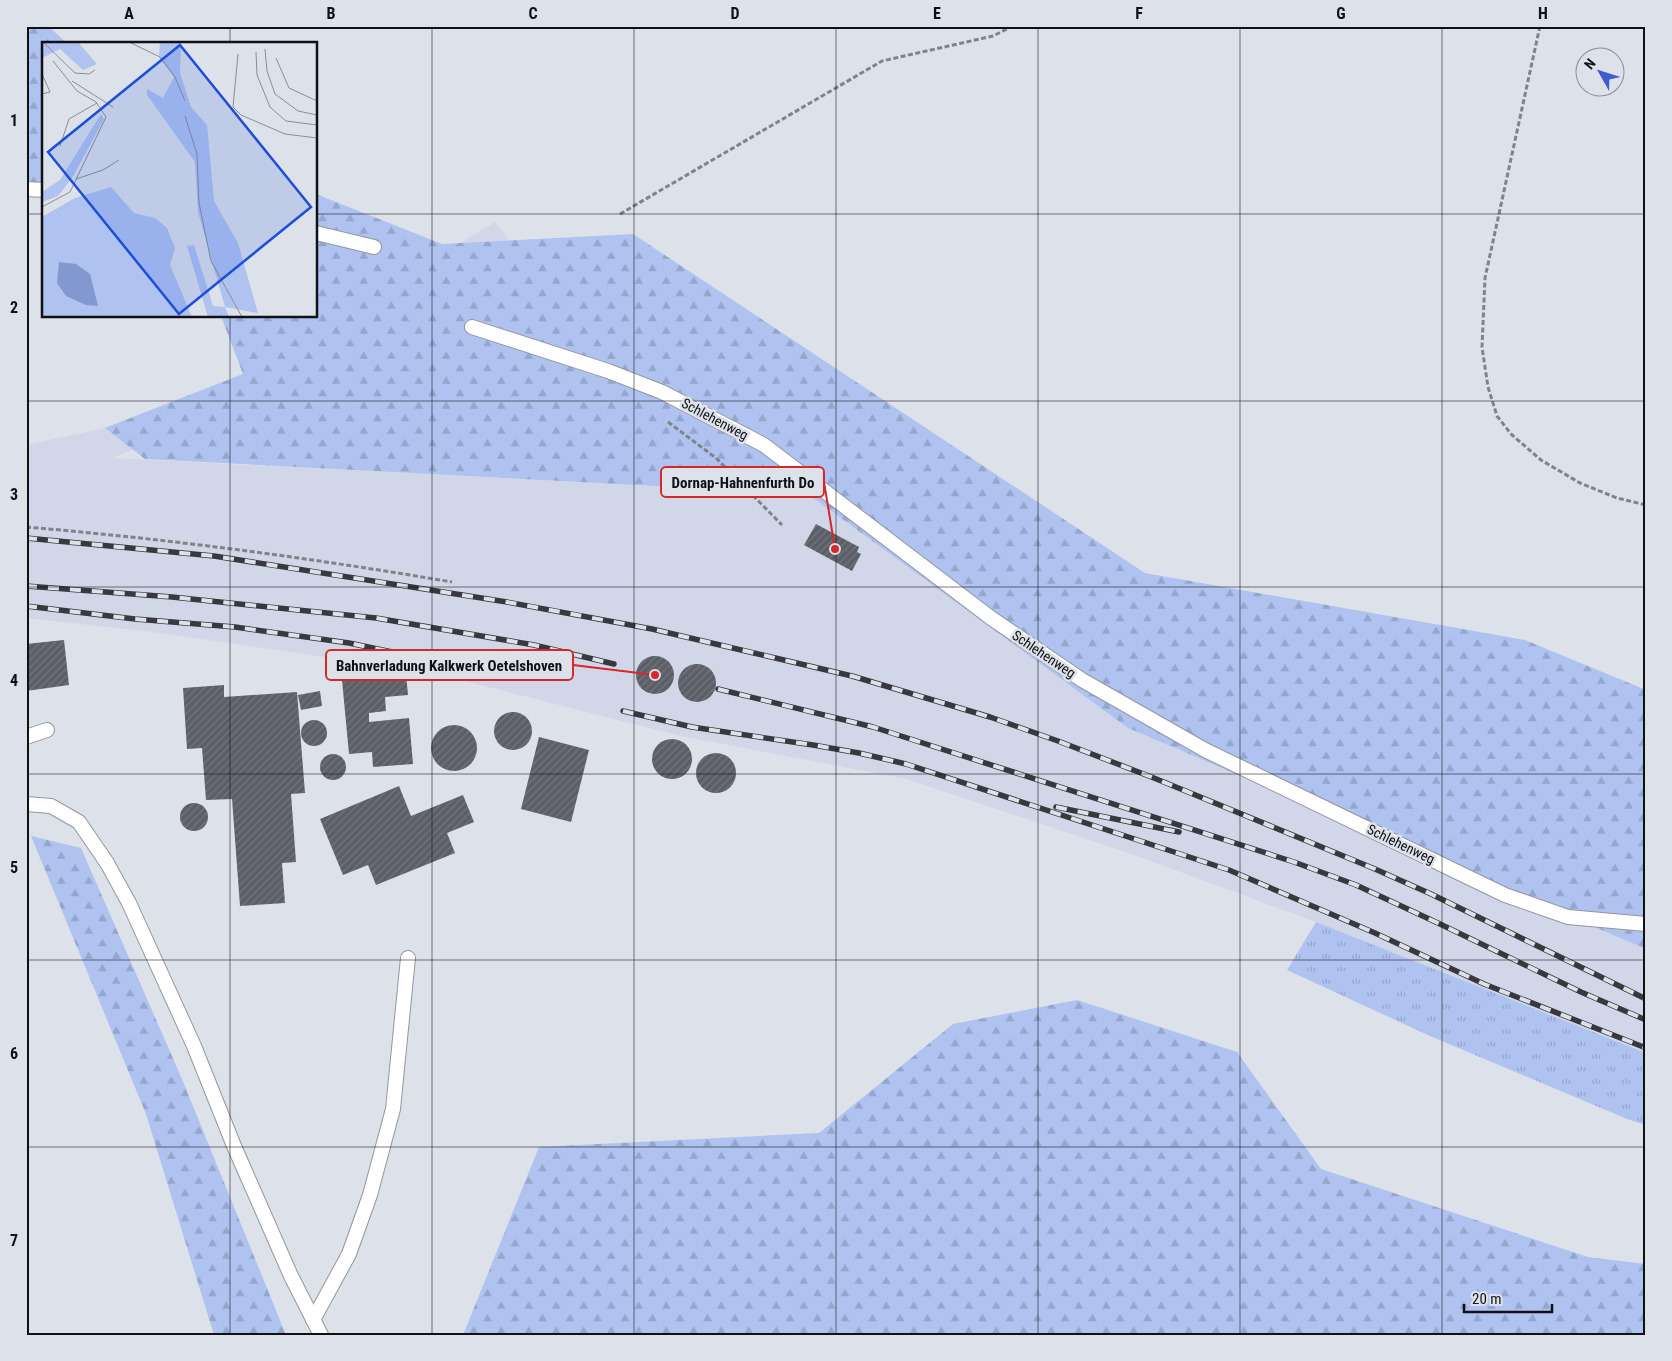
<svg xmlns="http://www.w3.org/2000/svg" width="1672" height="1361" font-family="'Roboto Condensed',sans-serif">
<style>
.built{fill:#d1d7e8}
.grass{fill:url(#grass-tufts)}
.forest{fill:url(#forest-firs)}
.building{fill:url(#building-hatch)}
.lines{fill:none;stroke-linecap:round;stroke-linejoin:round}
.service-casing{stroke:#92969f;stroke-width:16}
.path{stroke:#808389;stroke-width:3;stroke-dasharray:5 2.5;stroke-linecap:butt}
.service{stroke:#fff;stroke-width:14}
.rail-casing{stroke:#37393e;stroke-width:5.5}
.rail{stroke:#dde1ea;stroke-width:4;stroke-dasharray:11;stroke-linecap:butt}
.grid{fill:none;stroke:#0f1114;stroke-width:1;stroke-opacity:0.55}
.labels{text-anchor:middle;stroke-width:5;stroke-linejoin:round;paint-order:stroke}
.street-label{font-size:14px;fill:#0f1114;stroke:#dde1ea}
.inset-road{fill:none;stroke:#8b8e94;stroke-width:1}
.view{fill:#1d4ed8;fill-opacity:0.15;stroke:#1d4ed8;stroke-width:2.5}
.inset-edge{fill:none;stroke:#0f1114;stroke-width:2.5}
.leader{fill:none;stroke:#d62828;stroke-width:2}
.callout-dot{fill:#d62828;stroke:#dde1ea;stroke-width:2}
.callout{fill:#dde1ea;stroke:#d62828;stroke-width:2}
.callout-label{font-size:15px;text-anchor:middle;font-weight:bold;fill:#0f1114}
.neatline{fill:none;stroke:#0f1114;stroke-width:2}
.grid-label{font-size:16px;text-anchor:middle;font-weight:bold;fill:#0f1114}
</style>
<defs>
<pattern id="grass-tufts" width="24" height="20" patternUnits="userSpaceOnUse" patternTransform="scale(1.25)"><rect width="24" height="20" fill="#afc2f0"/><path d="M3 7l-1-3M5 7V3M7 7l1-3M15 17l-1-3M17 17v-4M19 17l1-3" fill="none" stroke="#95a6cd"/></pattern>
<pattern id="forest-firs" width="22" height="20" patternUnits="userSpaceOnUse" patternTransform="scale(1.25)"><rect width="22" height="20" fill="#afc2f0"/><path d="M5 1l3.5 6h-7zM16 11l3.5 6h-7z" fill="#95a6cd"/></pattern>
<pattern id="building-hatch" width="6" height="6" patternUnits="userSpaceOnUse" patternTransform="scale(1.25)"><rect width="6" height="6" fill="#5c5f68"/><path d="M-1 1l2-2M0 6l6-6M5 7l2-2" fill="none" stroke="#73757c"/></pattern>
</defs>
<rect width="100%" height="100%" fill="#dde1ea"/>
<polygon class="built" points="495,222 515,249 265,397 112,458 808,494 1128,728 1646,949 1646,1053 1316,922 1126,852 907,779 681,736 429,672 153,632 26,618 26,445 105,428 250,371"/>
<polygon class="grass" points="1316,922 1646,1053 1646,1125 1627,1119 1430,1036 1287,970"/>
<g class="forest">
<polygon points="26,26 48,26 68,44 44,44 44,192 26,192"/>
<polygon points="316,194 442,244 633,234 1145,573 1525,640 1646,690 1646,949 1128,728 808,494 145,459 105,428 243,374 221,316 316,316"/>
<polygon points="31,836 81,848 182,1079 286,1335 214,1335 146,1114"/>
<polygon points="1077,1000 1237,1052 1321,1169 1588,1257 1646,1264 1646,1335 463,1335 539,1147 819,1133 953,1024"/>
</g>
<g class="building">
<polygon points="816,524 859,547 857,552 861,554 852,571 804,545"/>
<polygon points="64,640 69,685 26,691 26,644"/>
<circle cx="655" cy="675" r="19"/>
<circle cx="697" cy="683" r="19"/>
<polygon points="406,674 408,695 385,697 386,711 369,713 369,722 409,718 413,764 373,767 372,752 349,754 342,680"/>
<polygon points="224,685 224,697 297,692 305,793 291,794 296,862 282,863 285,903 240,906 232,799 206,800 202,748 187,749 183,688"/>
<polygon points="320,691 322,706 301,710 298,695"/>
<circle cx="513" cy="731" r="19"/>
<circle cx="314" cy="733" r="13"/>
<circle cx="454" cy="748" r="23"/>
<polygon points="539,737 589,750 571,822 521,809"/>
<circle cx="672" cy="759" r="20"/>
<circle cx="716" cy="773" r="20"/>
<circle cx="333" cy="767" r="13"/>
<polygon points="399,786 411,816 463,795 474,822 447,833 455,853 376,885 368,865 343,875 320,819"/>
<circle cx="194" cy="817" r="14"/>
</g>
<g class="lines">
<g class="service-casing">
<g id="service">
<polyline points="26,189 44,190"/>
<polyline points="316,233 374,247"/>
<polyline points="472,327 608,371 662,392 764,445 991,618 1082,680 1205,750 1505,895 1568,917 1646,924"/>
<polyline points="26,737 47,730"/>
<polyline points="26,804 51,806 79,822 107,863 129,903 194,1046 234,1146 291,1276 321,1335"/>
<polyline points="313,1320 349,1254 370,1195 393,1109 408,958"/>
</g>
</g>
<g class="path">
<polyline points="1540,26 1485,278 1482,347 1488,387 1497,416 1511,434 1541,460 1580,483 1617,498 1646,505"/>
<polyline points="620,214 882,61 993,36 1013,26"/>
<polyline points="668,422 716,458 782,525"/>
<path d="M26 527C169 539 311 558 452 582"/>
</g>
<use href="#service" class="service"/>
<g class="rail-casing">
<g id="rail">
<polyline points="26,538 214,556 507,602 652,629 852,676 990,717 1058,741 1154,778 1375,869 1431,894 1646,999"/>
<polyline points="26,586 172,597 376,618 534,645 614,664"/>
<polyline points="26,606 135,619 235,627 349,643 435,661 493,676"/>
<polyline points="718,689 873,727 1294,862 1356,885 1440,924 1581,992 1646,1020"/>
<polyline points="623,711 692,727 813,745 859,753 906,764 1229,870 1375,933 1484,984 1646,1048"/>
<polyline points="1056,807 1179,832"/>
</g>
</g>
<use href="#rail" class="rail"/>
</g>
<path class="grid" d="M230 26V44M432 26V1335M634 26V1335M836 26V1335M1038 26V1335M1240 26V1335M1442 26V1335M26 214H44M316 214H1646M230 316V1335M26 401H1646M26 587H1646M26 774H1646M26 960H1646M26 1147H1646"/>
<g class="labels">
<g class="street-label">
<text transform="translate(715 419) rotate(28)" y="5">Schlehenweg</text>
<text transform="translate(1044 654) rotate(34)" y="5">Schlehenweg</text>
<text transform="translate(1401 844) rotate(26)" y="5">Schlehenweg</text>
</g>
</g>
<g transform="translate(42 42)">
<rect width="275" height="275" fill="#dde1ea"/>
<path d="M152 203 171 264 183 265 187 275H166L145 204Z" fill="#afc2f0"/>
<path d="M0 0H36L55 22 41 28 18 7 0 16ZM118 0H139L138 31 149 65 165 83 172 159 196 201 216 271 183 265 156 170 153 120 105 53V47L121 56 132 35 117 15ZM59 72 62 77 30 136 16 154 0 160V150L18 138ZM69 145 92 171 113 176 125 186 133 206 128 223 150 275H0V175L33 156Z" fill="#afc2f0"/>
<path d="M17 220 34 222 48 232 56 264 44 263 24 254 15 241Z" fill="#8398cf"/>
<path class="inset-road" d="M1 0 33 31 47 32 53 28M87 0 118 15 133 35 143 59M223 7 225 29 233 52 256 69 275 73M214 10 215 33 228 65 244 79 275 83M196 12 191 65 199 73 243 92 275 96M234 16 247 46 275 59M0 32 8 50 0 52M30 39 71 65M143 74 155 112 157 161 169 219 200 275M18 104 27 77 55 61M34 137 61 128 77 118M0 165 28 150 64 75 54 60 35 49 11 19"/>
<path class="view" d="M138 3 269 165 137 272 6 110Z"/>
<rect width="275" height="275" class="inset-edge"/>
</g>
<path class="leader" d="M835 549L824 482M655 675L573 665"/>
<g class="callout-dot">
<circle cx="835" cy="549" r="5"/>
<circle cx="655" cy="675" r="5"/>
</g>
<g class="callout">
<rect x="661" y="467" width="163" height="30" rx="5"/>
<rect x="326" y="650" width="247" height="30" rx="5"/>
</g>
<g class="callout-label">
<text x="743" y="488">Dornap-Hahnenfurth Do</text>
<text x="449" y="671">Bahnverladung Kalkwerk Oetelshoven</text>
</g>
<rect width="1672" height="1361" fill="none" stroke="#dde1ea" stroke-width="55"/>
<g transform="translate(1600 72) rotate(309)"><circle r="24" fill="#dde1ea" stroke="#8b8e94"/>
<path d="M0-4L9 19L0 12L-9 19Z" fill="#3d5dcf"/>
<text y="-8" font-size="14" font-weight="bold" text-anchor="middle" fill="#0f1114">N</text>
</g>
<path d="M1464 1304v8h88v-8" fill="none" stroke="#0f1114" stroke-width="2.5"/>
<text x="1472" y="1304" font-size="15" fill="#0f1114" stroke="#dde1ea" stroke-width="4" paint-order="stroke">20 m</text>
<rect x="28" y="28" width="1616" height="1306" class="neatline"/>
<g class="grid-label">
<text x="129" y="19">A</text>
<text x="331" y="19">B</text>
<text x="533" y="19">C</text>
<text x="735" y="19">D</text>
<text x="937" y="19">E</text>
<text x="1139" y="19">F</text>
<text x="1341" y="19">G</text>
<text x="1543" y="19">H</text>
<text x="14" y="126">1</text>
<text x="14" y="313">2</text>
<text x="14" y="500">3</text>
<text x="14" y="686">4</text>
<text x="14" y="873">5</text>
<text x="14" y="1059">6</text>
<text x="14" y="1246">7</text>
</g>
</svg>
